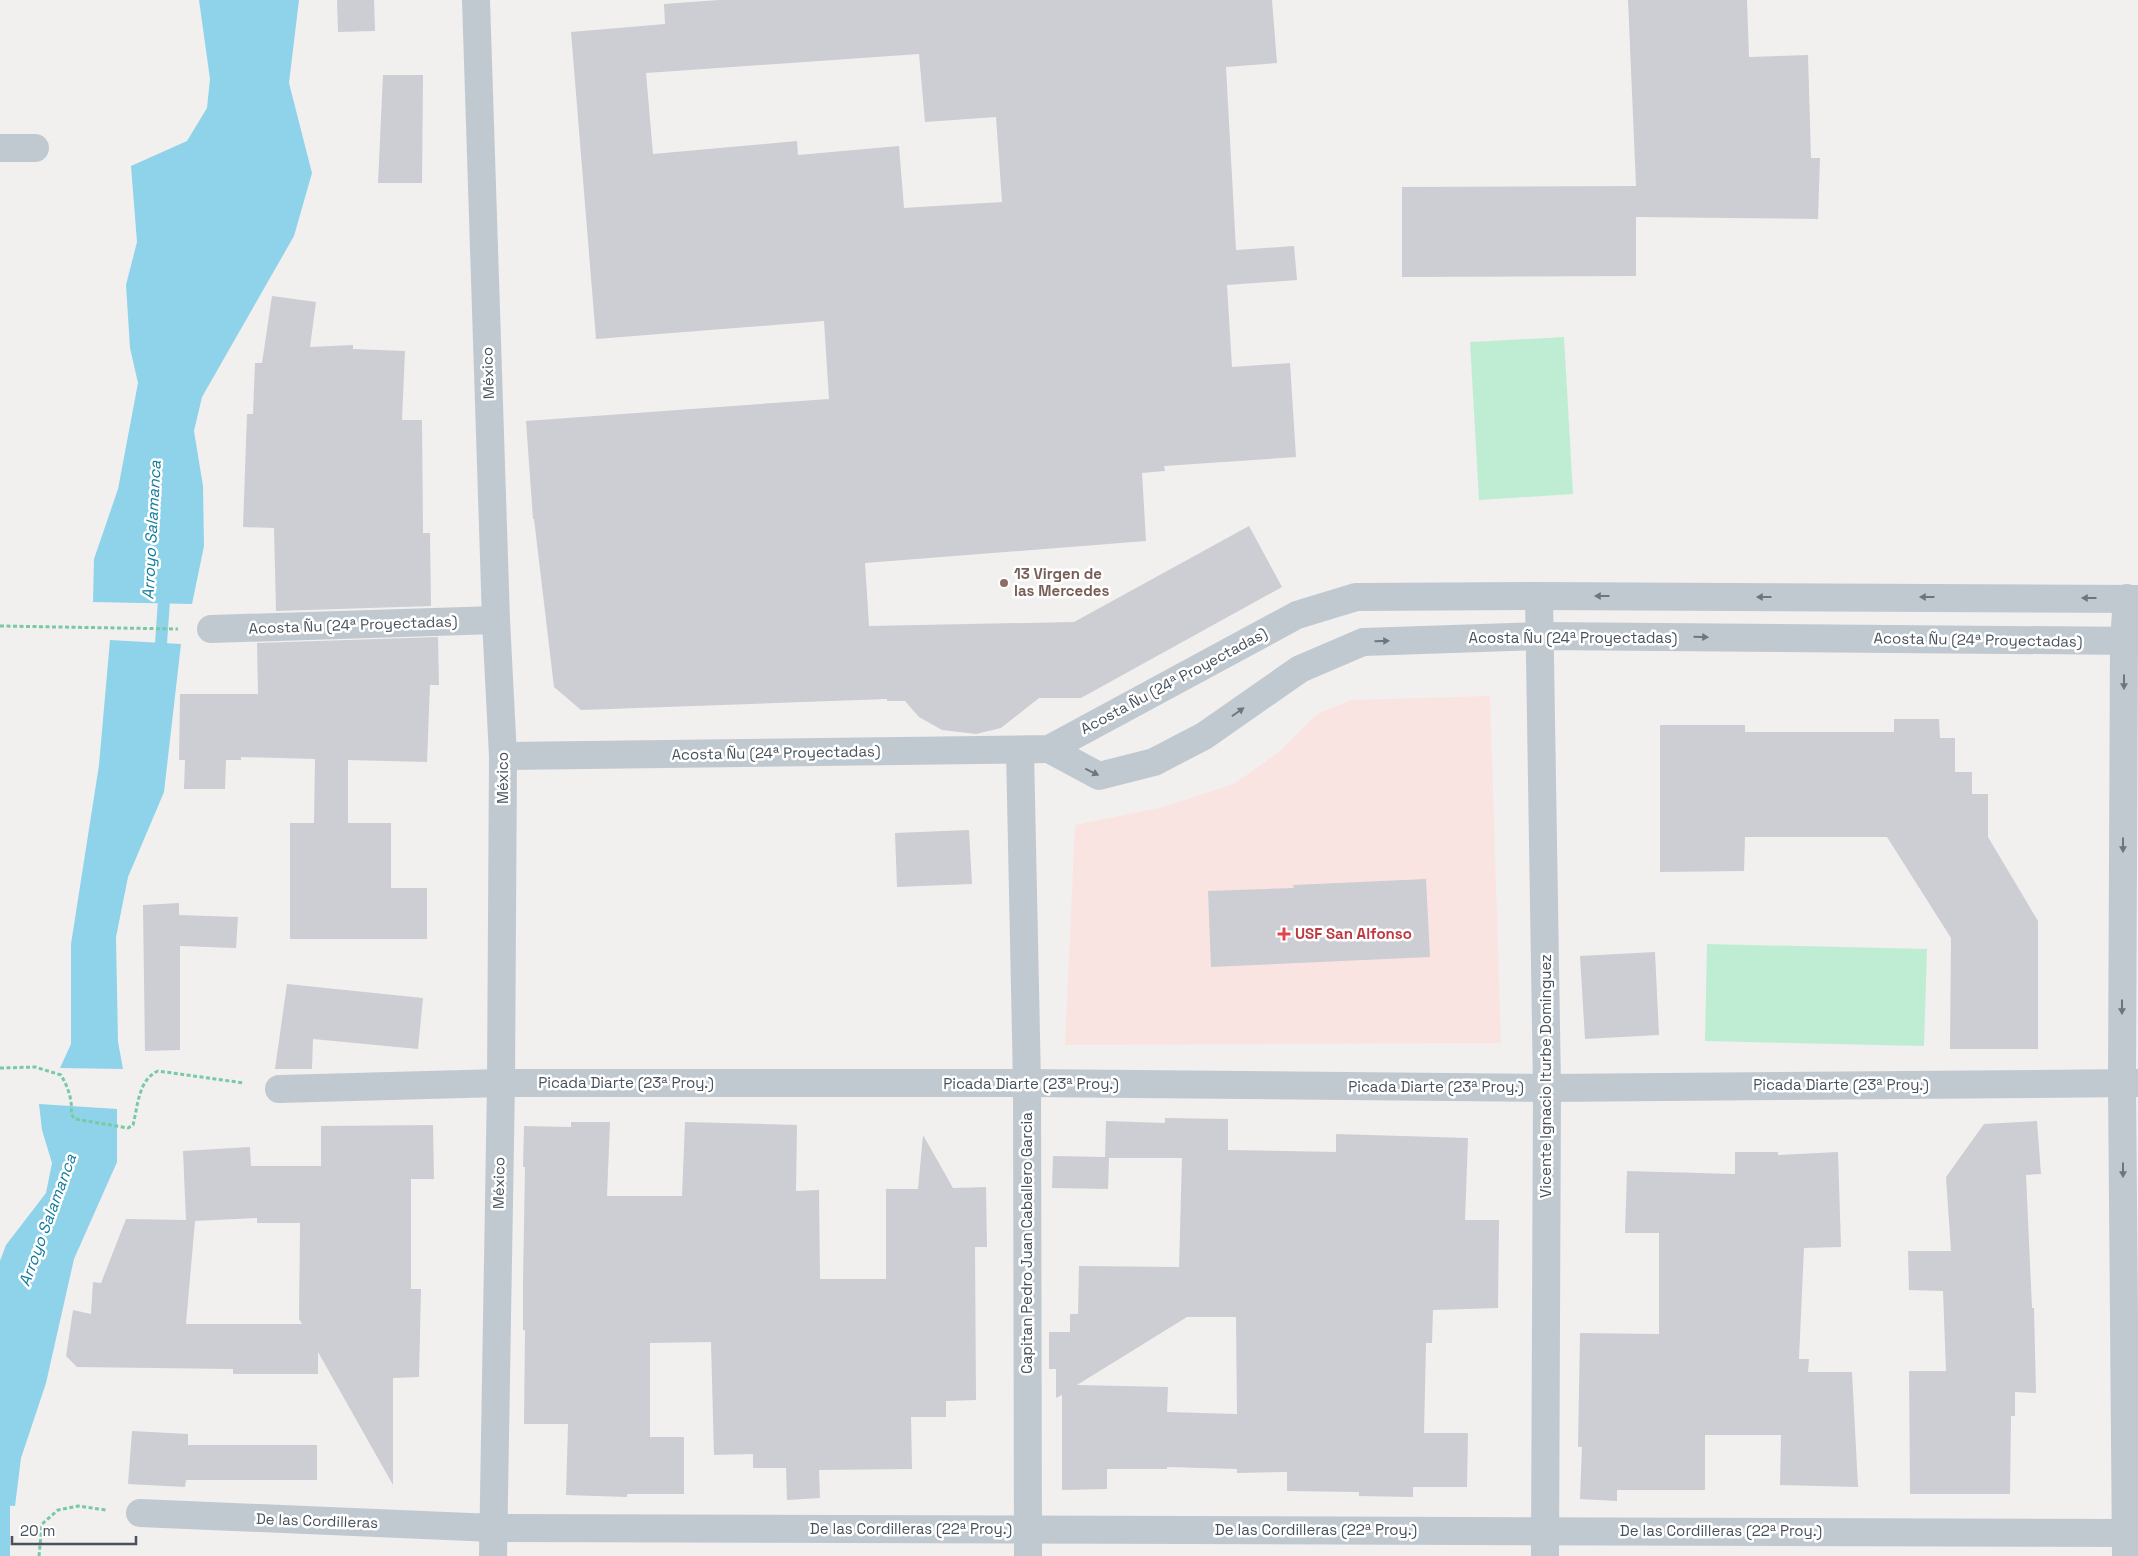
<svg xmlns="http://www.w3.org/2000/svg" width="2138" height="1556" font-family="'Space Grotesk',sans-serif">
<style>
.medical{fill:#fae4e1}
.green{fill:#bfedd3}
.water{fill:#8ed3e9}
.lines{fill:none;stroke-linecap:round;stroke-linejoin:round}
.stream{stroke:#8ed3e9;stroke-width:12}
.building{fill:#ccced3;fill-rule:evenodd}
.path{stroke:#78caa5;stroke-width:3;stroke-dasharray:4 2.5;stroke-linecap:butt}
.minor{stroke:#c0c9d0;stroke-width:28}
.tertiary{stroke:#c0c9d0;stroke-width:28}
.oneway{fill:#6c767f}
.education-dot{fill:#8d6e63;stroke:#fff;stroke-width:2}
.health-dot{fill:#e0444e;stroke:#fff;stroke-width:2}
.labels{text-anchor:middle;stroke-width:5;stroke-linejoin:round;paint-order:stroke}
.street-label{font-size:15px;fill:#48525c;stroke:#fff}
.education-label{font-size:15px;font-weight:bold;fill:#785e54;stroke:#fff;text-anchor:start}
.health-label{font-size:15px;font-weight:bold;fill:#be3a42;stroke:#fff;text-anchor:start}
.water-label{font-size:16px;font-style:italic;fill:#117b9e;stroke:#fff}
</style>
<rect width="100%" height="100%" fill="#f2efef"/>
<polygon class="medical" points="1490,696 1501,1043 1065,1045 1075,825 1163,807 1234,784 1280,751 1317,714 1351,700"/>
<g class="green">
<polygon points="1564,337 1573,494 1479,500 1470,342"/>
<polygon points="1707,944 1927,949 1924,1046 1705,1041"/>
</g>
<g class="water">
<polygon points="199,0 299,0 289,83 312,173 294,236 202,397 194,431 203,486 204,546 192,604 93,602 94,559 118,489 138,383 130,348 126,285 137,242 131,166 187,141 207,108 210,79"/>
<polygon points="110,640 181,644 164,792 128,877 116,937 118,1042 123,1069 60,1068 71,1044 71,944 99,765"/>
<polygon points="39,1104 117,1109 117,1162 74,1259 46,1383 21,1458 15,1506 0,1505 0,1261 6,1245 46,1193 52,1163 42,1130"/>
</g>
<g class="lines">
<g class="stream">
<polyline points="160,658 165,586"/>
<polyline points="4,1489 4,1556"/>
</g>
</g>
<g class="building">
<polygon points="337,0 374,0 375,31 338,32"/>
<path d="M719 0H1272L1277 63 1226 67 1236 250 1294 246 1297 280 1227 285 1232 367 1290 363 1296 457 1164 466 1165 471 1142 473 1146 541 865 563 869 626 1074 622 1249 526 1282 587 1081 698H1039L1001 728 976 734 942 730 919 717 905 701H887V699L581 710 554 687 534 519H533L526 421 829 399 824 321 596 339 571 32 665 24 664 4ZM919 54 925 122 996 117 1002 202 904 208 899 146 798 155 797 141 653 154 646 73Z"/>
<polygon points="1628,0 1747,0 1749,57 1808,55 1811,158 1820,158 1818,219 1636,217 1636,276 1402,277 1402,187 1636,186"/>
<polygon points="383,75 423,75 422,183 378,183"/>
<polygon points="272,296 316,302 310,347 353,345 353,349 405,351 402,420 422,420 423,533 430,533 431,606 276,611 274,528 243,527 247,414 253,414 255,363 262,363"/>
<polygon points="438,637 439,685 430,685 427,762 348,760 348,823 391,823 391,888 427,888 427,939 290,939 290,823 314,823 315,759 241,757 241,760 226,760 225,789 184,789 185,760 179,760 180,694 258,694 257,643"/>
<polygon points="1894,719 1939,719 1940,738 1955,738 1955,772 1972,772 1972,794 1988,794 1988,837 2038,921 2038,1049 1950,1049 1951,938 1887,837 1745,837 1744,871 1660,872 1660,725 1745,725 1745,732 1894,732"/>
<polygon points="969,830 972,884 897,887 895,833"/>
<polygon points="1426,879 1430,957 1211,967 1208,891 1294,888 1293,885"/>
<polygon points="179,903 179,915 238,917 236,948 180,946 180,1050 145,1051 143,905"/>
<polygon points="1655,952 1659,1035 1585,1039 1580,956"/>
<polygon points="287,984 423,998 418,1049 313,1039 312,1069 275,1069"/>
<path d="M1165 1118 1228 1119V1150L1336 1152V1134L1468 1138 1465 1220H1499L1498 1308 1433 1310 1432 1343H1426L1424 1433H1468L1467 1487H1413V1497L1359 1496V1492L1287 1491V1472L1237 1473V1469L1167 1467V1469H1107V1489L1062 1490V1395L1056 1398V1369H1049V1332H1070V1314H1078L1079 1266 1179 1267 1182 1158H1109L1108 1189 1052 1188 1053 1156 1105 1157 1106 1121 1165 1123ZM1187 1317H1236L1237 1414 1167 1412 1168 1387 1077 1385Z"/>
<polygon points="2037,1121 2041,1174 2026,1175 2032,1308 2034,1308 2036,1393 2015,1392 2015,1416 2011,1416 2010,1494 1910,1494 1909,1371 1946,1371 1943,1291 1909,1290 1908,1251 1951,1251 1946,1177 1984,1124"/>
<polygon points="571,1122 610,1122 607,1196 682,1196 685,1122 797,1125 796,1191 819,1190 820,1279 886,1279 886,1189 918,1189 923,1135 953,1188 986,1187 987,1247 975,1247 976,1400 946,1401 946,1417 911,1417 912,1469 819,1470 820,1498 787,1500 786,1468 753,1468 753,1454 714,1455 711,1342 650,1343 650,1437 684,1437 684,1494 627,1494 627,1497 566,1495 568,1424 524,1424 525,1330 523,1330 523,1281 525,1167 523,1167 524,1126 571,1127"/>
<path d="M433 1125 434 1179H411V1289H421L419 1377 393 1378V1485L318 1352V1374H233V1369L77 1367 66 1356 73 1310 91 1314 93 1282 101 1283 126 1219 186 1220 183 1151 250 1147 251 1166H321V1126ZM257 1218V1223H300L299 1319 302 1324H186L195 1221Z"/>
<polygon points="1735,1152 1778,1152 1778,1155 1838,1152 1841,1247 1804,1248 1799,1359 1809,1359 1808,1372 1852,1372 1858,1487 1780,1485 1781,1435 1705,1435 1705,1490 1617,1490 1617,1501 1580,1499 1582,1447 1578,1447 1580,1333 1659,1334 1659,1233 1625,1233 1627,1171 1735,1174"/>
<polygon points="132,1431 188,1434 188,1445 317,1445 317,1480 186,1480 185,1487 128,1484"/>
</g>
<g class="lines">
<g class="path">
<polyline points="0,626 178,629"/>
<path d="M0 1068 35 1067 61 1075C68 1087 73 1101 71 1114L75 1119 128 1128 133 1125C138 1106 138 1080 158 1071L244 1083"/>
<polyline points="39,1556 42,1524 58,1510 78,1506 106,1510"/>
</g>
<g class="minor">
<polyline points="476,0 496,620 503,756 501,1083 493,1556"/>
<polyline points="0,148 35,148"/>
<polyline points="1539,596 1547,1088 1545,1556"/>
<polyline points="211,629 496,620"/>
<polyline points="1020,750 1027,1083 1028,1556"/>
<polyline points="279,1089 501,1083 1027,1083 1547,1088 2138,1083"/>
<polyline points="140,1513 493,1528 2138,1533"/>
</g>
<g class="tertiary">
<polyline points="1049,749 1099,776 1154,762 1204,736 1300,669 1363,642 1541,636 2138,641"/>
<polyline points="503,756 1049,749 1297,615 1356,597 1539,596 2138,599"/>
<polyline points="2126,1556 2122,1083 2124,641 2127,598"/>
</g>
</g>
<defs><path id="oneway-solid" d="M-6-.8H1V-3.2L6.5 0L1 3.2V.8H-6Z" transform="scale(1.25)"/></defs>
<g class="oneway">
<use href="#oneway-solid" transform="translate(1602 596) rotate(-180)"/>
<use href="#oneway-solid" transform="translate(1764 597) rotate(-180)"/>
<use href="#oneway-solid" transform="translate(1927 597) rotate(-180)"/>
<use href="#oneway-solid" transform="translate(2089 598) rotate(-180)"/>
<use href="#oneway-solid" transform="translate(1701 637) rotate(1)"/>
<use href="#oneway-solid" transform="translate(1382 641) rotate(-2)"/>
<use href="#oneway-solid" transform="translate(2124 682) rotate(90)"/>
<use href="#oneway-solid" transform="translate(1238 712) rotate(-35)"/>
<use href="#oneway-solid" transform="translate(1092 772) rotate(26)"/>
<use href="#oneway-solid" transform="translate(2123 845) rotate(90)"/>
<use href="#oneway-solid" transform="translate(2122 1007) rotate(90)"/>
<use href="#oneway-solid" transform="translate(2123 1170) rotate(90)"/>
</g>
<circle class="education-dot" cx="1004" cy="583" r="5"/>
<path class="health-dot" d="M1281.5 926.5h5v5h5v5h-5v5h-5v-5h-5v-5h5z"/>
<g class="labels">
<g class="street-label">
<text transform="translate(488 373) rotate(-92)" y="5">México</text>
<text transform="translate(353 625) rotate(-2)" y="5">Acosta Ñu (24ª Proyectadas)</text>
<text x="1573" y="643">Acosta Ñu (24ª Proyectadas)</text>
<text transform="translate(1978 640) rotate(1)" y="5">Acosta Ñu (24ª Proyectadas)</text>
<text transform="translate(1174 681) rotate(-28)" y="5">Acosta Ñu (24ª Proyectadas)</text>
<text transform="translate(776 753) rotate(-1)" y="5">Acosta Ñu (24ª Proyectadas)</text>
<text transform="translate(503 778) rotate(-90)" y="5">México</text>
<text transform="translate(1546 1076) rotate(-90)" y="5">Vicente Ignacio Iturbe Dominguez</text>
<text x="626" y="1088">Picada Diarte (23ª Proy.)</text>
<text x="1031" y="1089">Picada Diarte (23ª Proy.)</text>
<text x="1841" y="1090">Picada Diarte (23ª Proy.)</text>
<text x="1436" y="1092">Picada Diarte (23ª Proy.)</text>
<text transform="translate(499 1183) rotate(-89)" y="5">México</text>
<text transform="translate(1027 1243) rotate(-90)" y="5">Capitan Pedro Juan Caballero Garcia</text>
<text transform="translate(317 1521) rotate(2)" y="5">De las Cordilleras</text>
<text x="911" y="1534">De las Cordilleras (22ª Proy.)</text>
<text x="1316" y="1535">De las Cordilleras (22ª Proy.)</text>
<text x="1721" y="1536">De las Cordilleras (22ª Proy.)</text>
</g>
<g class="education-label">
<text x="1014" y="579">13 Virgen de<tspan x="1014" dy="17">las Mercedes</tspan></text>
</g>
<g class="health-label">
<text x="1295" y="939">USF San Alfonso</text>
</g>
<g class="water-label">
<text transform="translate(151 530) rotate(-87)" y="6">Arroyo Salamanca</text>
<text transform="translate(47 1220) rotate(-70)" y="6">Arroyo Salamanca</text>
</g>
</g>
<path d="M12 1536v8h124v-8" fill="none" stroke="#48525c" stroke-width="2.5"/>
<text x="20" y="1536" font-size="15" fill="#48525c" stroke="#ffffff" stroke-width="4" paint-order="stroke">20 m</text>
</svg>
